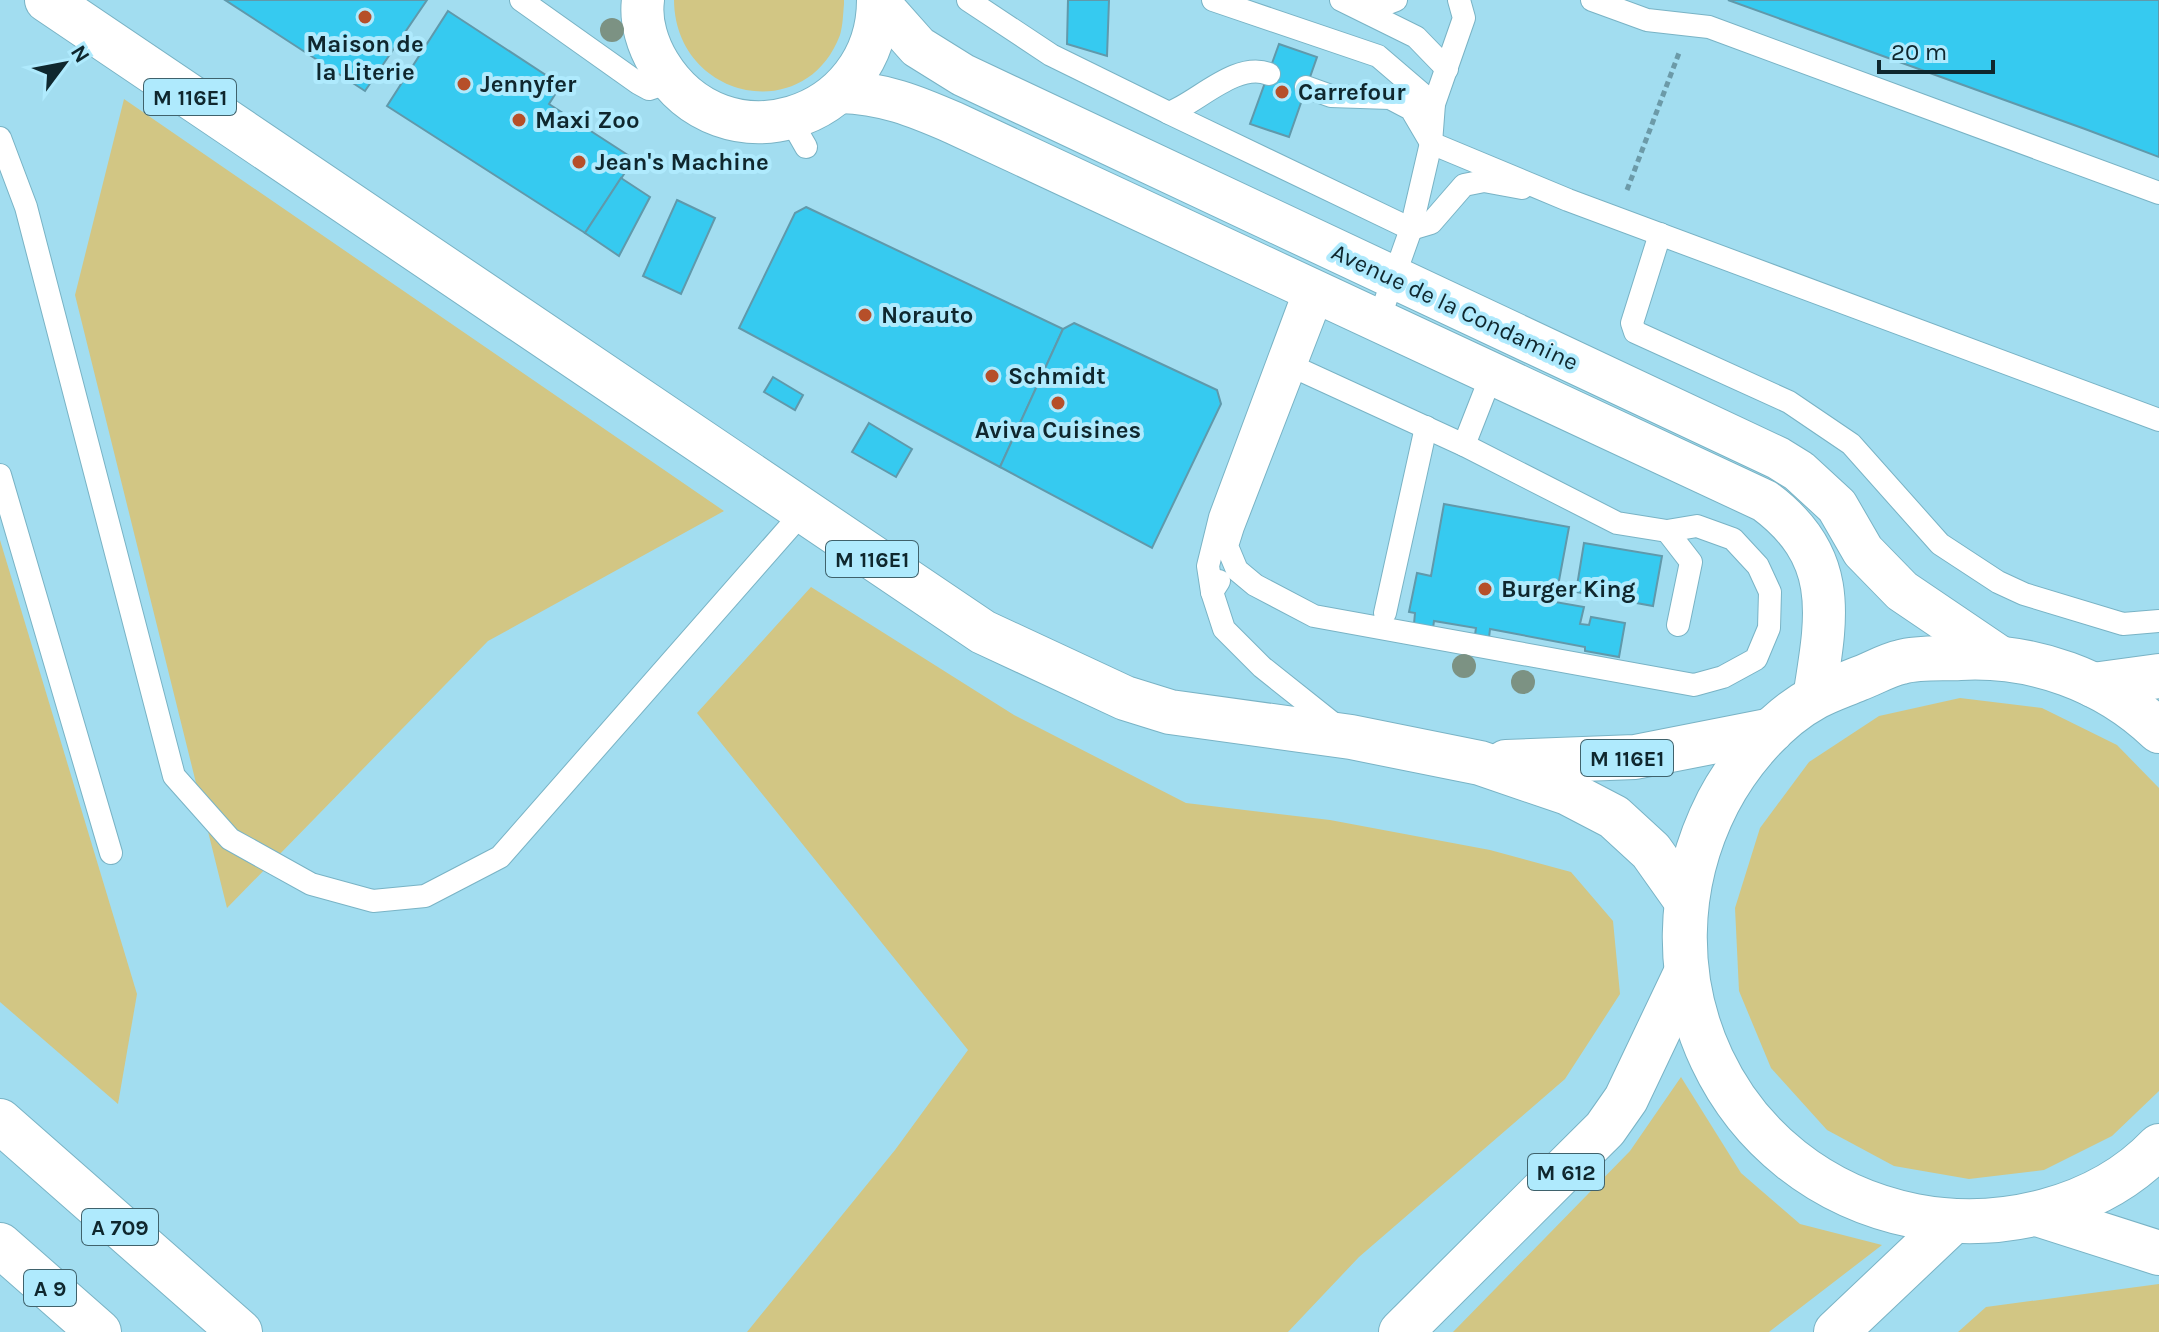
<svg xmlns="http://www.w3.org/2000/svg" width="2159" height="1332" font-family="Karla,sans-serif">
<style>
.green{fill:#d2c684}
.building{fill:#36caf0;stroke:#6099ab;stroke-width:2}
.lines{fill:none;stroke-linecap:round;stroke-linejoin:round}
.lane-casing{stroke:#79b3c5;stroke-width:24}
.street-casing{stroke:#79b3c5;stroke-width:44}
.primary-casing{stroke:#79b3c5;stroke-width:46}
.highway-casing{stroke:#79b3c5;stroke-width:46}
.path{stroke:#6c9aa8;stroke-width:5;stroke-dasharray:6 4;stroke-linecap:butt}
.lane{stroke:#fff;stroke-width:22}
.street{stroke:#fff;stroke-width:42}
.primary{stroke:#fff;stroke-width:44}
.highway{stroke:#fff;stroke-width:44}
.tree{fill:#7c9283}
.poi-dot{fill:#b64f29;stroke:#afeafd;stroke-width:3}
.labels{text-anchor:middle;stroke-width:8;stroke-linejoin:round;paint-order:stroke}
.shield{fill:#afeafd;stroke:#3f626c;stroke-width:2}
.shield-label{font-size:22px;font-weight:bold;fill:#0f272e}
.poi-label{font-size:24px;font-weight:bold;fill:#0f272e;stroke:#afeafd;text-anchor:start}
.street-label{font-size:24px;fill:#0f272e;stroke:#afeafd}
</style>
<rect width="100%" height="100%" fill="#a2ddf0"/>
<g class="green">
<path d="M674 0H844V4C843 14 843 25 840 35 805 128 675 99 674 0Z"/>
<polygon points="124,99 724,511 488,641 227,908 75,295"/>
<polygon points="0,540 137,994 118,1104 0,1002"/>
<polygon points="811,587 1014,715 1186,803 1330,820 1490,850 1571,872 1613,921 1620,994 1565,1079 1359,1257 1288,1332 747,1332 895,1150 968,1050 697,713"/>
<polygon points="1960,698 2042,708 2117,745 2159,788 2159,1091 2112,1136 2044,1170 1969,1179 1894,1166 1827,1130 1771,1068 1739,991 1735,908 1760,828 1809,762 1879,716"/>
<polygon points="1681,1077 1741,1173 1800,1224 1882,1245 1769,1332 1453,1332 1630,1151"/>
<polygon points="2159,1284 2159,1332 1958,1332 1986,1307"/>
</g>
<g class="building">
<polygon points="225,0 427,0 365,91"/>
<polygon points="1068,0 1109,0 1107,56 1067,44"/>
<polygon points="1728,0 2159,0 2159,157 2085,129"/>
<polygon points="448,11 561,85 549,104 634,159 585,233 387,106"/>
<polygon points="1279,44 1317,57 1289,137 1250,124"/>
<polygon points="621,178 650,197 619,256 585,233"/>
<polygon points="677,200 715,218 681,294 643,276"/>
<polygon points="806,207 1063,329 1000,467 739,328 795,213"/>
<polygon points="1074,323 1217,390 1221,404 1152,548 1000,467 1063,329"/>
<polygon points="773,377 803,395 795,410 764,392"/>
<polygon points="869,423 912,449 896,477 852,452"/>
<polygon points="1444,504 1569,527 1555,602 1584,607 1580,624 1589,625 1591,617 1625,623 1619,657 1585,651 1585,647 1490,629 1489,638 1475,635 1476,628 1434,621 1433,628 1414,624 1415,613 1409,612 1417,573 1431,576"/>
<polygon points="1584,543 1662,556 1653,606 1576,592"/>
</g>
<g class="lines">
<g class="lane-casing">
<g id="lane">
<polyline points="521,0 638,83 649,89 670,82"/>
<path d="M968 0 1051 55 1169 113C1197 103 1236 61 1269 74"/>
<polyline points="1213,0 1378,56 1434,104"/>
<polyline points="1341,0 1416,37 1447,69"/>
<polyline points="1592,0 1647,20 1709,27 2159,193"/>
<polyline points="1368,11 1396,0"/>
<polyline points="1306,87 1331,96 1390,98 1411,109 1431,143 1568,200 2159,420"/>
<polyline points="1169,113 1411,229 1431,223 1464,185 1484,181 1522,188"/>
<polyline points="790,119 806,147"/>
<polyline points="0,138 26,207 174,776 230,839 311,884 373,901 425,896 500,857 802,513"/>
<polyline points="1660,234 1632,323 1635,332 1789,402 1851,444 1940,544 1998,582 2024,594 2123,624 2159,621"/>
<polyline points="1379,319 1411,229 1431,143 1434,104 1464,18 1459,0"/>
<polyline points="1294,367 1464,445 1617,523 1667,531 1697,526 1733,539 1758,566 1770,592 1769,628 1756,659 1723,677 1694,685 1314,616 1255,585 1237,570 1227,546 1233,527 1323,294"/>
<polyline points="1464,445 1493,371"/>
<polyline points="0,475 111,853"/>
<polyline points="1667,531 1691,562 1678,625"/>
<polyline points="1219,581 1212,592 1224,629 1262,667 1340,729"/>
<polyline points="1212,592 1208,566 1220,517 1306,286"/>
<polyline points="1385,613 1426,427"/>
</g>
</g>
<g class="street-casing">
<g id="street">
<path d="M643 0C640 22 648 46 659 64 723 169 878 122 878 0"/>
<polyline points="878,2 918,47 963,75 1778,458 1799,471 1837,506 1863,551 1902,591 1998,656"/>
<path d="M840 92C883 93 915 106 954 123L1765 501C1840 557 1827 616 1814 698"/>
</g>
</g>
<g class="primary-casing">
<g id="primary">
<polyline points="47,0 983,632 1125,698 1170,712 1351,737 1480,763 1568,793 1614,817 1651,851 1685,899"/>
<polyline points="2093,685 2159,676"/>
<path d="M2159 731C2106 680 2033 654 1960 658 1942 659 1919 657 1901 662 1887 665 1872 674 1858 679 1844 685 1829 690 1816 697 1775 719 1739 762 1718 802 1630 974 1724 1178 1915 1216 1999 1232 2098 1210 2159 1146"/>
<polyline points="1506,762 1635,757 1772,730"/>
<polyline points="2037,1214 2159,1253"/>
<polyline points="1401,1332 1605,1129 1626,1099 1684,977"/>
<polyline points="1836,1332 1951,1223"/>
</g>
</g>
<g class="highway-casing">
<g id="highway">
<polyline points="0,1121 240,1332"/>
<polyline points="0,1245 99,1332"/>
</g>
</g>
<polyline class="path" points="1627,190 1679,53"/>
<use href="#lane" class="lane"/>
<use href="#street" class="street"/>
<use href="#primary" class="primary"/>
<use href="#highway" class="highway"/>
</g>
<g class="tree">
<circle cx="612" cy="30" r="12"/>
<circle cx="1464" cy="666" r="12"/>
<circle cx="1523" cy="682" r="12"/>
</g>
<g class="poi-dot">
<circle cx="365" cy="17" r="8"/>
<circle cx="464" cy="84" r="8"/>
<circle cx="1282" cy="92" r="8"/>
<circle cx="519" cy="120" r="8"/>
<circle cx="579" cy="162" r="8"/>
<circle cx="865" cy="315" r="8"/>
<circle cx="992" cy="376" r="8"/>
<circle cx="1058" cy="403" r="8"/>
<circle cx="1485" cy="589" r="8"/>
</g>
<g class="labels">
<g class="shield">
<rect x="144" y="79" width="92" height="36" rx="6"/>
<rect x="826" y="541" width="92" height="36" rx="6"/>
<rect x="1581" y="740" width="92" height="36" rx="6"/>
<rect x="1528" y="1154" width="76" height="36" rx="6"/>
<rect x="82" y="1209" width="76" height="36" rx="6"/>
<rect x="24" y="1270" width="52" height="36" rx="6"/>
</g>
<g class="shield-label">
<text x="190" y="105">M 116E1</text>
<text x="872" y="567">M 116E1</text>
<text x="1627" y="766">M 116E1</text>
<text x="1566" y="1180">M 612</text>
<text x="120" y="1235">A 709</text>
<text x="50" y="1296">A 9</text>
</g>
<g class="poi-label">
<text x="365" y="52" text-anchor="middle">Maison de<tspan x="365" dy="28">la Literie</tspan></text>
<text x="480" y="92">Jennyfer</text>
<text x="1298" y="100">Carrefour</text>
<text x="535" y="128">Maxi Zoo</text>
<text x="595" y="170">Jean's Machine</text>
<text x="881" y="323">Norauto</text>
<text x="1008" y="384">Schmidt</text>
<text x="1058" y="438" text-anchor="middle">Aviva Cuisines</text>
<text x="1501" y="597">Burger King</text>
</g>
<g class="street-label">
<text transform="translate(1455 307) rotate(25)" y="8">Avenue de la Condamine</text>
</g>
</g>
<g transform="translate(64 64) rotate(58)" stroke="#afeafd" stroke-width="6" paint-order="stroke">
<path d="M0-6L14 30L0 20L-14 30Z" fill="#0f272e"/>
<text y="-12" font-size="22" font-weight="bold" text-anchor="middle" fill="#0f272e">N</text>
</g>
<path d="M1879 60v12h114v-12" fill="none" stroke="#0f272e" stroke-width="4"/>
<text x="1891" y="60" font-size="24" fill="#0f272e" stroke="#afeafd" stroke-width="6" paint-order="stroke">20 m</text>
</svg>
